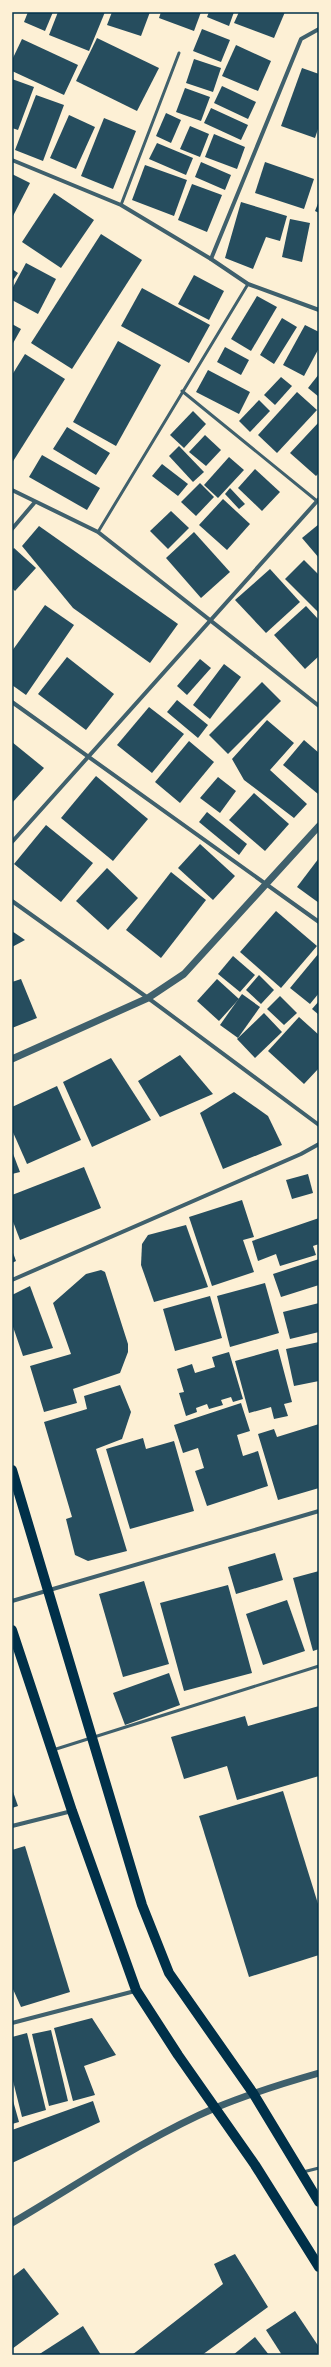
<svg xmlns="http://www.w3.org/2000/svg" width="331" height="2367" font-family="'IBM Plex Sans',sans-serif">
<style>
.building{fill:#264d5e}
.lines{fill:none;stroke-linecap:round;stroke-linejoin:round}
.service{stroke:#3f606c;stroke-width:3}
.minor{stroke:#3f606c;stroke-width:4}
.tertiary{stroke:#3f606c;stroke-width:7}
.primary{stroke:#003049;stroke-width:10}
.neatline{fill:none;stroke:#003049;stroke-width:1.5}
</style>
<rect width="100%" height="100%" fill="#fdf0d5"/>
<g class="building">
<polygon points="28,12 53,12 45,31 24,22"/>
<polygon points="58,12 105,12 89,51 49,35"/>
<polygon points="112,12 150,12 141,36 107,25"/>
<polygon points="161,12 201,12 194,31 159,18"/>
<polygon points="209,12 234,12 229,26 207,17"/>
<polygon points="239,12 285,12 274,38 234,23"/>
<polygon points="202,29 230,40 221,62 193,51"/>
<polygon points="97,38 159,68 137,111 76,81"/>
<polygon points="22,39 78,65 64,95 12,71 12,60"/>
<polygon points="236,45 271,61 258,91 222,76"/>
<polygon points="194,59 221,68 213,92 186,83"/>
<polygon points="302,68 319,74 319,126 315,138 281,126"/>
<polygon points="12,79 34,87 18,130 12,128"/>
<polygon points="222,86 256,102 248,119 214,103"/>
<polygon points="185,88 210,97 201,121 176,112"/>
<polygon points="36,95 64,105 43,161 15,150"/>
<polygon points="211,108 248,125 241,140 204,123"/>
<polygon points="166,113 181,120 171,143 156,136"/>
<polygon points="69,115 95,127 76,169 50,158"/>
<polygon points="104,118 136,131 113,189 81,176"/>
<polygon points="190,126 209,134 200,157 180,149"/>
<polygon points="214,134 245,147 237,169 205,157"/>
<polygon points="157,143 193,158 186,175 149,159"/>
<polygon points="201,162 231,175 225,190 195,177"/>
<polygon points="265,162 314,179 304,209 255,193"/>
<polygon points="145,165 187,180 174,216 132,200"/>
<polygon points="12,174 30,183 12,218"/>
<polygon points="192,184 222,195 207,232 178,220"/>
<polygon points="54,193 94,220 61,268 22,242"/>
<polygon points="319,201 319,213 315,211"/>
<polygon points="241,202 287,216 280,241 266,237 253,269 225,258"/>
<polygon points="290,219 310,223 302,262 282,257"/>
<polygon points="101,234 142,260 72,369 31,343"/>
<polygon points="26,263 56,279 38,314 12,300 12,289"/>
<polygon points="12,269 18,273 12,282"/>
<polygon points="194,275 224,291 209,320 178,304"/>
<polygon points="142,288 210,325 189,363 121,326"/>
<polygon points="257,296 277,307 251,351 231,339"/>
<polygon points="282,318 297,327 274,364 260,355"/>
<polygon points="12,324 21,329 12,345"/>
<polygon points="305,325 319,332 319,348 304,376 283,365"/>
<polygon points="118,341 161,365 116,446 73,422"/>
<polygon points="225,347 249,360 241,375 217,362"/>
<polygon points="25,354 65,379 12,463 12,375"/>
<polygon points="208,370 250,392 239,414 196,392"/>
<polygon points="319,374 319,397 308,388"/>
<polygon points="281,377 292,386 275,405 264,395"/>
<polygon points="297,392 317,410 277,453 258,435"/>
<polygon points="259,400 270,411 250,432 239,421"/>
<polygon points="193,411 206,424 184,448 170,435"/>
<polygon points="319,422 319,473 316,476 290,453"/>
<polygon points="67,427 110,453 96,475 53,449"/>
<polygon points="205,435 221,450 206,466 189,452"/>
<polygon points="179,446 204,472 193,482 169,456"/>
<polygon points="42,455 100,488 87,510 29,477"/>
<polygon points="229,457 244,470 218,498 204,485"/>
<polygon points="162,464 188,484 178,496 152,476"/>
<polygon points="255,469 280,492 262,511 238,488"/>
<polygon points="200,483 214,497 196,516 181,502"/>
<polygon points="230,488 245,504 239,509 225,494"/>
<polygon points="223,499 250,524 227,550 199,525"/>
<polygon points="171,511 189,528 168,549 150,531"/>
<polygon points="319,524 319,558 302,538"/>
<polygon points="39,526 178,624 150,663 73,608 22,546"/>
<polygon points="194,532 230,572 201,598 166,558"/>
<polygon points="14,548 36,568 15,591 12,588 12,550"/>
<polygon points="304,560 319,575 319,613 285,579"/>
<polygon points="270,569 300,602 266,633 235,600"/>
<polygon points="45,605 74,625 26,695 12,685 12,651"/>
<polygon points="306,606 319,620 319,656 305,669 274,635"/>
<polygon points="67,657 114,694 86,730 38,694"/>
<polygon points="200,659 211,668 187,695 177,686"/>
<polygon points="224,664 241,677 210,719 193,705"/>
<polygon points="262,682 281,701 228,754 209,735"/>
<polygon points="177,700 208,725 198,738 167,712"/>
<polygon points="149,707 184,734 152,773 117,745"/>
<polygon points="267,720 294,743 270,770 307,804 294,818 244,780 232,759"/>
<polygon points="304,740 319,753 318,794 283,765"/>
<polygon points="189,741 214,762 180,803 155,782"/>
<polygon points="12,742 44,768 12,803"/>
<polygon points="96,776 148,819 113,861 61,818"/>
<polygon points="218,777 236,791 220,813 200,798"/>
<polygon points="254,793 289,824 265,851 229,820"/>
<polygon points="207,812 247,844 239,855 199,822"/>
<polygon points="46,825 93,863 61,902 14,864"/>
<polygon points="200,844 235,876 213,900 178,868"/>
<polygon points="319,858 319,903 297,887"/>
<polygon points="107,868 138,898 108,930 76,901"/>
<polygon points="171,872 206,900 161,958 126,930"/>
<polygon points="276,911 317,946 281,988 240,952"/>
<polygon points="12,931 25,940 12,947"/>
<polygon points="319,953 319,993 310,1004 290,988"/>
<polygon points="233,956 255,975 240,992 218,974"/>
<polygon points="259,975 274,990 261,1004 246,990"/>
<polygon points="21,979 37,1018 12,1028 12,982"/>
<polygon points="217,979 239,999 219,1021 197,1001"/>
<polygon points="242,994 260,1007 238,1038 220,1025"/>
<polygon points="280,996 297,1013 284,1025 267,1009"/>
<polygon points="319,1001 319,1015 312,1009"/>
<polygon points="264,1013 282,1032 255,1058 237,1039"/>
<polygon points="299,1017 319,1035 319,1068 304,1084 268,1051"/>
<polygon points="180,1055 213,1094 160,1117 138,1081"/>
<polygon points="111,1058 151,1120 92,1147 63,1082"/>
<polygon points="57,1086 81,1140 27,1164 12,1130 12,1107"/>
<polygon points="234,1092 268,1116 282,1145 223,1169 200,1113"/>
<polygon points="12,1151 20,1172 12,1174"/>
<polygon points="84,1167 101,1208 20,1240 12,1219 12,1195"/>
<polygon points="308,1174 313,1193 292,1199 286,1180"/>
<polygon points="242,1200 254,1237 243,1240 254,1272 212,1286 189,1217"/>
<polygon points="319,1218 319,1244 313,1246 316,1255 280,1266 276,1254 258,1261 252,1241"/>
<polygon points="186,1225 208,1287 154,1302 141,1265 142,1244 148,1235"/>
<polygon points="12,1250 16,1261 12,1263"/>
<polygon points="319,1259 319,1285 281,1297 273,1274"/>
<polygon points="101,1270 105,1272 128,1344 128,1352 120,1373 73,1389 77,1403 44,1412 30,1366 71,1354 53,1303 86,1274"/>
<polygon points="265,1283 279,1333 230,1347 217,1296"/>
<polygon points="30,1286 53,1348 23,1356 12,1324 12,1295"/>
<polygon points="210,1296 222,1338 175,1351 163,1309"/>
<polygon points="319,1303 319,1332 290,1339 283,1312"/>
<polygon points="319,1342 319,1381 294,1386 286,1349"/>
<polygon points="278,1349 292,1402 284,1404 288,1416 274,1419 271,1407 249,1413 235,1361"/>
<polygon points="229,1352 243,1399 233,1402 231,1397 221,1400 223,1405 209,1409 207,1404 196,1408 197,1412 186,1416 179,1393 184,1392 177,1369 192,1364 195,1373 215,1367 212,1357"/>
<polygon points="120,1385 131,1412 122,1439 96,1449 127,1551 88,1561 75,1555 66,1519 72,1517 44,1422 87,1409 84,1396"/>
<polygon points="241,1403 250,1431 237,1435 243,1456 258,1451 268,1486 207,1506 195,1471 204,1468 198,1448 183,1453 174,1425"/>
<polygon points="319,1424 319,1488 278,1500 258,1434 274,1429 277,1437"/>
<polygon points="143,1438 146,1449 174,1441 194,1511 130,1529 106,1449"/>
<polygon points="275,1553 283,1580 236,1594 228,1567"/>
<polygon points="319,1571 319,1649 313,1651 293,1578"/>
<polygon points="144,1581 169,1664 123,1677 99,1594"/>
<polygon points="228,1585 252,1673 184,1691 160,1603"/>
<polygon points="287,1600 305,1651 263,1665 246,1614"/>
<polygon points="169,1673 180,1705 125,1725 113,1693"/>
<polygon points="319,1706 319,1776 237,1800 227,1766 184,1779 171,1737 245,1716 248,1726"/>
<polygon points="12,1789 18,1806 12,1808"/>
<polygon points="283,1791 319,1907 319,1955 249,1977 199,1816"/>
<polygon points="25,1846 70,1992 21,2007 12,1987 12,1850"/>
<polygon points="92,2018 116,2055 84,2066 95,2095 73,2101 54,2028"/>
<polygon points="51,2030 68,2101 49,2106 32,2034"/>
<polygon points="27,2033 46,2110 22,2117 12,2077 12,2037"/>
<polygon points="12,2097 19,2122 12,2124"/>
<polygon points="93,2101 100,2122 12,2163 12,2130"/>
<polygon points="235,2254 268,2307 202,2355 132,2355 223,2284 214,2264"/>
<polygon points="24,2268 59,2314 12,2349 12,2277"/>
<polygon points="295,2311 319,2347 319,2355 282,2355 266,2330"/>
<polygon points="83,2326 101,2355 38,2355"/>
<polygon points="255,2337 269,2355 233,2355"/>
</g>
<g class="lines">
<g class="service">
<polyline points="121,205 179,53"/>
<polyline points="182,391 317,501"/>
<polyline points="98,532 248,284"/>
<polyline points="53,1750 319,1666"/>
<polyline points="303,2172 319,2168"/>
</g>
<g class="minor">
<polyline points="12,160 121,205 211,259 248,284 319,310"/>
<polyline points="211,259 301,39 319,29"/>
<polyline points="12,490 98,532 319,706"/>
<polyline points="12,529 35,502"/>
<polyline points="12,702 319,922"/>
<polyline points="12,842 319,499"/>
<polyline points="12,901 148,998 319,1125"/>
<polyline points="12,1280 301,1154 319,1144"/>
<polyline points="12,1601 319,1511"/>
<polyline points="12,1826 72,1811"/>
<polyline points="12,2023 135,1991"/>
</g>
<g class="tertiary">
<polyline points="12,1059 148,998 184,974 319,826"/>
<path d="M12 2223C77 2185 147 2137 215 2108 249 2094 284 2083 319 2073"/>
</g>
<g class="primary">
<polyline points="12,1470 142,1905 169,1973 253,2093 319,2202"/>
<polyline points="12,1630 72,1811 136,1990 178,2055 255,2165 319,2267"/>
</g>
</g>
<rect width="331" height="2367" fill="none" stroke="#fdf0d5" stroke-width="26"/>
<rect x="13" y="13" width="305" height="2341" class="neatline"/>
</svg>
